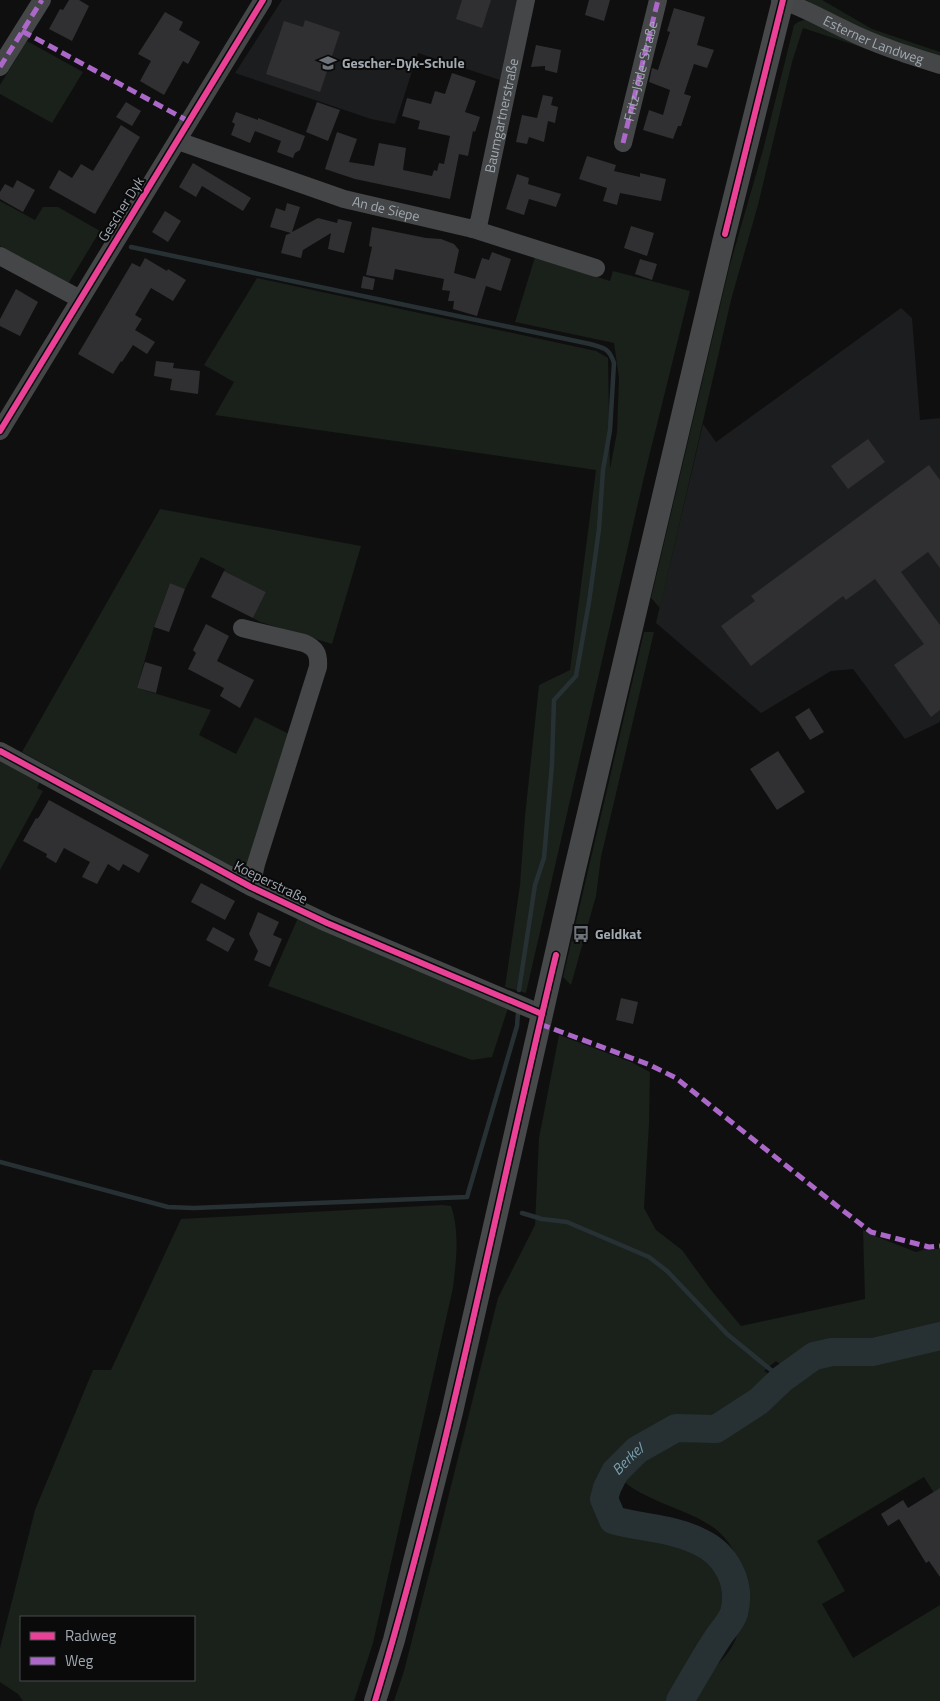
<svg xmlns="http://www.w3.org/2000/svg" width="940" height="1701" font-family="'Titillium Web',sans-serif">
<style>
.built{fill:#1c1d1e}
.green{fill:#1a201a;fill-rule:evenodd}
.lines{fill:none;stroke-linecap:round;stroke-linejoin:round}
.stream{stroke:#273134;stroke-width:4.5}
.river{stroke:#273134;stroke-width:28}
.building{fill:#303032}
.minor{stroke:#444648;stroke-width:18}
.major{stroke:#46484a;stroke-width:22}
.quiet{stroke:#ac68c9;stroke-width:5;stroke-dasharray:10 5;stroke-linecap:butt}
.cycleway-casing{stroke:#0a0a0b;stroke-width:9}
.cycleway{stroke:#ea4096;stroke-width:6}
.labels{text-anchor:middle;stroke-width:4;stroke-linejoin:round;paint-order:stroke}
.street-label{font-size:14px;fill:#a1a9b1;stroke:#0a0a0b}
.poi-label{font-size:14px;font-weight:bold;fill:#a1a9b1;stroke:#0a0a0b;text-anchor:start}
.water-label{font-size:15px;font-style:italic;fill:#789eac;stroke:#0a0a0b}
</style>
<rect width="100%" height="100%" fill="#0f0f10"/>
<g class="built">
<polygon points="282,0 517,0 500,80 418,53 395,124 371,119 235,73"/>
<polygon points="901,308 912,318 920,420 940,418 940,722 905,739 853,669 831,671 761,713 656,623 703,424 716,442"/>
</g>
<g class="green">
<polygon points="806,0 822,0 872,29 940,52 940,60 829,15"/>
<polygon points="804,20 812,20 870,50 803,28 792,62 758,205 731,300 660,608 651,598 729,268 763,150 794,25 798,22"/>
<polygon points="27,41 83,72 52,123 0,94 0,85"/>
<polygon points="0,201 35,220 43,207 58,207 100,231 68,284 0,246"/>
<polygon points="535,257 610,281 613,271 690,291 644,477 526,993 505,987 520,885 525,816 539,685 570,670 596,470 215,415 234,382 204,365 257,278 596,351 608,358 610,469 617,432 619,378 614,343 515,322"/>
<polygon points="160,509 361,546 332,644 260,622 253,618 266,592 224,571 225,569 201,557 185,589 170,583 154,627 137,688 211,710 199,735 236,754 255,717 293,736 248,876 22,752"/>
<polygon points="644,632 654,632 601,857 596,896 571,985 563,977"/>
<polygon points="0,760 40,782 37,788 43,791 0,870"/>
<polygon points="298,918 508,1008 492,1057 472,1060 268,986"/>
<path d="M559 1035 631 1062 650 1072 649 1124 644 1208 656 1230 682 1250 711 1290 741 1326 865 1299 863 1230 875 1236 916 1252 926 1249H940V1330L872 1346 831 1347 812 1351 790 1367 786 1369 776 1361 764 1371 771 1375 767 1378 754 1395 716 1419 699 1421 676 1419 652 1429 629 1448 668 1441 682 1435 714 1436 761 1411 774 1390 799 1375 816 1361 831 1358H874L940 1342V1490L934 1493 924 1477 817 1541 845 1591 822 1604 853 1658 940 1605V1701H687C698 1678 721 1666 733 1645 741 1630 745 1603 743 1586 736 1518 690 1519 641 1493 633 1489 621 1481 618 1473 617 1469 616 1465 615 1462 591 1485 594 1501 609 1528L644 1532 702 1549 714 1558 726 1578 730 1590V1598L725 1610 671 1701H394L404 1671 434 1554 498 1298 535 1225 539 1138Z"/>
<path d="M442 1205 451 1206C460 1232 456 1262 453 1288L373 1643 354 1701H23L18 1694 0 1682V1648L35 1510 93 1370H111L181 1219ZM194 1617V1680H21V1617Z"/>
</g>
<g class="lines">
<g class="stream">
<path d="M131 247 590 344C604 348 609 348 614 363L610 430 603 470 599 529 589 602 576 676 554 700 552 764 544 858 535 885 519 990"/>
<polyline points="0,1162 168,1207 194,1208 467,1197 517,1026 518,1013"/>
<polyline points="522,1213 542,1219 567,1222 649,1257 667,1271 727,1334 782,1379"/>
</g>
<path class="river" id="s1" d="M680 1701C692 1680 704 1659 717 1639 722 1631 731 1622 734 1613 742 1583 726 1553 698 1541 672 1528 641 1528 613 1520L604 1499 607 1488 615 1472 637 1450 676 1428 716 1429 759 1401 782 1379 814 1356 832 1352H873L940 1336"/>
</g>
<g class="building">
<polygon points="69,0 79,0 89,6 72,41 49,29 60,9 63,10"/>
<polygon points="462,0 491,0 482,28 456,19"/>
<polygon points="589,0 610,0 604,21 585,15"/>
<polygon points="674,8 705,17 697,45 714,50 707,68 694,64 684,94 691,96 681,126 678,126 673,139 643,130 649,110 663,115 670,90 649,82 652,68 658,70 670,32 667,31"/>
<polygon points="165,12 183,22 179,30 200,42 188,64 183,61 164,95 140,81 151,61 138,54"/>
<polygon points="305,20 340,32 320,92 266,74 284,21 303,27"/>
<polygon points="536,45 561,50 557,73 545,70 545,66 531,67"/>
<polygon points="452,73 476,81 465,112 480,117 475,132 473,131 468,156 459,154 450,199 355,179 325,169 337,132 357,139 349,162 374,166 379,143 406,148 403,170 432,176 434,170 437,171 439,163 444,164 450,136 418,129 420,121 402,116 407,98 431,104 435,91 445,94"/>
<polygon points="543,95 553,97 551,105 558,107 555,123 548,121 544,142 529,137 527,144 516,142 522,115 537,118"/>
<polygon points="126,102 141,111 132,126 116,117"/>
<polygon points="317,102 340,110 328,141 306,132"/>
<polygon points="236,112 258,120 258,118 305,136 300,150 295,153 293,158 277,152 281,141 255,131 250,143 231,135 235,124 232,122"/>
<polygon points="121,125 140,137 95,214 49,188 59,170 72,178 81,164 93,171"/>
<polygon points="587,156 616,165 614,171 640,177 640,173 666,179 661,201 620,193 617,205 603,201 607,188 579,179"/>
<polygon points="193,163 251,198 243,211 202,186 196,197 179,187"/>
<polygon points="517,174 529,178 528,184 561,194 556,207 529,199 524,215 506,209"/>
<polygon points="17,180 35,190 23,212 0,199 0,192 5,184 13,188"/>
<polygon points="287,203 300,207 292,232 318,218 337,223 338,219 352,222 344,253 328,249 331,233 303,250 301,258 281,253 286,235 291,233 270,227 276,208 285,211"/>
<polygon points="165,211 181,221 168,242 152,232"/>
<polygon points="631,226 654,233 647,256 624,248"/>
<polygon points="372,227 426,238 441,239 454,244 459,250 454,273 475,279 482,258 489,260 492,252 511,259 501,291 486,286 477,316 453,309 454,301 448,301 450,291 442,290 444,279 395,269 393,280 366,275 372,247 369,246"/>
<polygon points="145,258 167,271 168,269 186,280 173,301 151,288 135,315 142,319 135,330 155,342 147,354 133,345 122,362 121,361 113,374 78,354 132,263 140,267"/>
<polygon points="640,259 657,264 652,280 635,274"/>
<polygon points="363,276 375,279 373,290 361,288"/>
<polygon points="16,289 38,302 20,336 0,326 0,319"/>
<polygon points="156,361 174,363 173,368 200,371 198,394 170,390 172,379 154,376"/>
<polygon points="868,439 885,462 848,489 831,466"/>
<polygon points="929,465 940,480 940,568 928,552 901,572 940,625 940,710 931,717 894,665 924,644 875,579 846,600 843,596 751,666 721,626 755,601 751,596"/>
<polygon points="224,571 266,592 253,618 211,597"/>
<polygon points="170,583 185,589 169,632 154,627"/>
<polygon points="206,624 229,636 217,661 254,680 240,708 220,696 224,688 188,669 196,653 193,650"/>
<polygon points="145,662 162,667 156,693 137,688"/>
<polygon points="809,708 824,732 810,740 795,717"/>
<polygon points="778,751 805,792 777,810 750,769"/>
<polygon points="49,800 149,855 139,873 123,864 119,871 108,864 97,884 82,877 90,862 64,848 56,863 46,857 47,854 23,841 36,818 37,819 39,817"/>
<polygon points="201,883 235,901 225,920 191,902"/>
<polygon points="258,912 279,922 273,935 282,939 270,967 254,960 258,951 249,934"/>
<polygon points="213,927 235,939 228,952 206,940"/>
<polygon points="621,998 638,1002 633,1024 616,1020"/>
<polygon points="940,1488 940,1577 929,1561 926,1563 899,1519 888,1526 881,1514 903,1500 908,1508"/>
</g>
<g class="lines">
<g class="minor">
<path id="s2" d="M780 0C803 7 824 20 846 30 876 45 908 55 940 65"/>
<polyline points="0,67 42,0"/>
<path id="s3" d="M178 141 344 199 473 229 596 268"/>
<path id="s4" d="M623 143 658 0"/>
<path id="s5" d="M473 229 479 222 526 0"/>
<polyline points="0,256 80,299"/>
<polyline points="0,431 263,0"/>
<path d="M242 628 304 643C316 648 319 654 318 667L256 864 251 887"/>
<polyline points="0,751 251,887 327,923 542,1014"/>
</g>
<polyline class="major" points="375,1701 394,1640 452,1412 574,873 725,234 783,0"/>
<g class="quiet">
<polyline points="22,31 190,122"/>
<polyline points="0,67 42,0"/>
<polyline points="623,143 658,0"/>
<polyline points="540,1024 650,1065 676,1078 837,1206 871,1232 929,1247 940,1246"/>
</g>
<g class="cycleway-casing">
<g id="cycleway">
<polyline points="725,234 783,0"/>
<polyline points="0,431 263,0"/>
<polyline points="0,751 251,887 327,923 542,1014"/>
<path d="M375 1701C449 1456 496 1204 556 955"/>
</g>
</g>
<use href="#cycleway" class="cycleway"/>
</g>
<defs>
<g id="school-bare" transform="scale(1.35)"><path d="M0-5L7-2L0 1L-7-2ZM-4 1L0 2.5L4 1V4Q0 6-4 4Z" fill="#6e7379" stroke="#0a0a0b" stroke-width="2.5" paint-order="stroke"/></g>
<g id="bus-bare" transform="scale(1.35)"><path d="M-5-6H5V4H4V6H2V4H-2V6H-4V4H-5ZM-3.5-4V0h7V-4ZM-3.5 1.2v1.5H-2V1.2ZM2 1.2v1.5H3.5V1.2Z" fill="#6e7379" stroke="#0a0a0b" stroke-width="2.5" paint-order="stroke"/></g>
</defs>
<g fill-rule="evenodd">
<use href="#school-bare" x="328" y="63"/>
<use href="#bus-bare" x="581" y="934"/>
</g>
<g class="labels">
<g class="street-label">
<text dy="5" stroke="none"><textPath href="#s2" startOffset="102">Esterner Landweg</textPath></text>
<text dy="5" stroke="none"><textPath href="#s4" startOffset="74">Fritz-Jöde-Straße</textPath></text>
<text dy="5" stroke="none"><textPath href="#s5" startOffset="118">Baumgartnerstraße</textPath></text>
<text transform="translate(121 209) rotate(-58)" y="5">Gescher Dyk</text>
<text dy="5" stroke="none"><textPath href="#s3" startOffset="219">An de Siepe</textPath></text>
<text transform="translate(271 882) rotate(26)" y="5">Koeperstraße</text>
</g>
<g class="poi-label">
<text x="342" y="68">Gescher-Dyk-Schule</text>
<text x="595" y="939">Geldkat</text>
</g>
<g class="water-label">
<text dy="5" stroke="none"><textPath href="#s1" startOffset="349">Berkel</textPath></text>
</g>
</g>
<rect x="20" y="1616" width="175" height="65" fill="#0a0a0b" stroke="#464a4d"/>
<rect x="30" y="1632" width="25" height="8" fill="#ea4096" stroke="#464a4d"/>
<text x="65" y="1641" font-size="15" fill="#a1a9b1">Radweg</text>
<rect x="30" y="1657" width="25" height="8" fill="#ac68c9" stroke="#464a4d"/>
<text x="65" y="1666" font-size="15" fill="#a1a9b1">Weg</text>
</svg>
